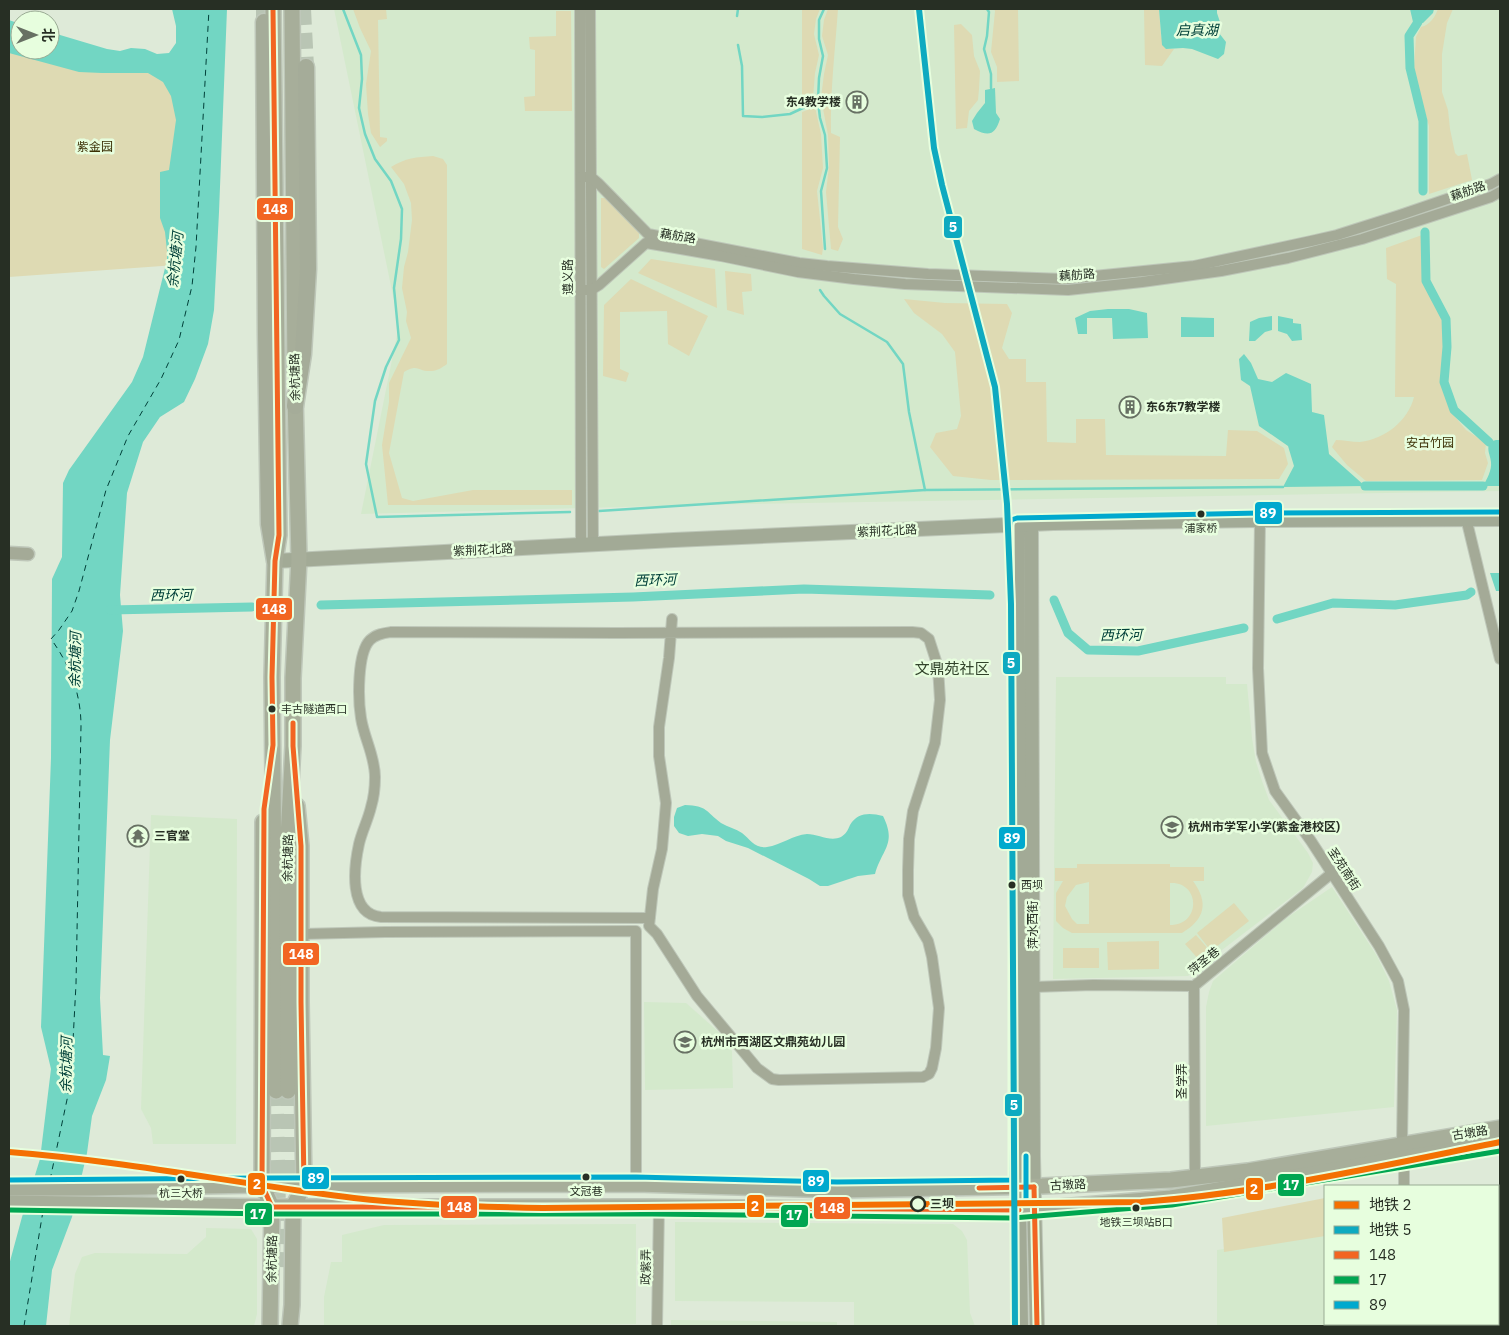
<svg xmlns="http://www.w3.org/2000/svg" width="1509" height="1335" font-family="'IBM Plex Sans','Noto Sans SC',sans-serif">
<style>
.built{fill:#d4e9cc}
.green{fill:#dedab3;fill-rule:evenodd}
.water{fill:#72d6c3}
.lines{fill:none;stroke-linecap:round;stroke-linejoin:round}
.stream{stroke:#72d6c3;stroke-width:2.5}
.canal{stroke:#72d6c3;stroke-width:9}
.ferry{stroke:#004039;stroke-width:1;stroke-dasharray:6 5;stroke-linecap:butt}
.primary-tunnel{stroke:#b9c5b4;stroke-width:15;stroke-dasharray:15 8;stroke-linecap:butt}
.trunk-tunnel{stroke:#b9c5b4;stroke-width:16;stroke-dasharray:16 8;stroke-linecap:butt}
.minor-casing{stroke:#bec7b9;stroke-width:12}
.tertiary-casing{stroke:#bec7b9;stroke-width:15}
.secondary-casing{stroke:#bec7b9;stroke-width:16}
.primary-casing{stroke:#bec7b9;stroke-width:18}
.trunk-casing{stroke:#bec7b9;stroke-width:19}
.minor{stroke:#a4aa97;stroke-width:10}
.tertiary{stroke:#a4aa97;stroke-width:12}
.secondary{stroke:#a2aa96;stroke-width:14}
.primary{stroke:#a7ae9a;stroke-width:15}
.trunk{stroke:#a5ac99;stroke-width:16}
.bus-1-casing{stroke:#e7fede;stroke-width:9}
.bus-2-casing{stroke:#e7fede;stroke-width:9}
.bus-3-casing{stroke:#e7fede;stroke-width:9}
.bus-1{stroke:#f26522;stroke-width:5}
.bus-2{stroke:#00a651;stroke-width:5}
.bus-3{stroke:#00a9ce;stroke-width:5}
.metro-1-casing{stroke:#e7fede;stroke-width:10}
.metro-2-casing{stroke:#e7fede;stroke-width:10}
.metro-1{stroke:#f47002;stroke-width:6}
.metro-2{stroke:#0eaac0;stroke-width:6}
.bus-dot{fill:#272f24;stroke:#e7fede;stroke-width:2}
.stop-dot{fill:#e7fede;stroke:#272f24;stroke-width:2.5}
.labels{text-anchor:middle;stroke-width:5;stroke-linejoin:round;paint-order:stroke}
.bus-label{font-size:11px;fill:#272f24;stroke:#e7fede}
.poi-label{font-size:12px;font-weight:bold;fill:#272f24;stroke:#e7fede;text-anchor:start}
.park-label{font-size:12px;fill:#3b2f04;stroke:#e7fede}
.street-label{font-size:12px;fill:#272f24;stroke:#e7fede}
.stop-label{font-size:12px;font-weight:bold;fill:#272f24;stroke:#e7fede;text-anchor:start}
.water-label{font-size:14px;font-style:italic;fill:#004039;stroke:#e7fede}
.quarter-label{font-size:15px;fill:#31432a;stroke:#e7fede}
.line-badge{stroke:#e7fede;stroke-width:2}
.badge-label{font-size:14px;text-anchor:middle;font-weight:bold;fill:#fff}
</style>
<rect width="100%" height="100%" fill="#deead8"/>
<g class="built">
<polygon points="334,9 1500,9 1500,491 695,505 361,514 399,325"/>
<polygon points="1056,677 1226,677 1226,684 1247,684 1252,738 1256,762 1262,781 1269,800 1308,853 1313,863 1312,872 1303,888 1188,976 1053,979"/>
<polygon points="151,815 237,819 236,1144 153,1144 151,1128 141,1109"/>
<polygon points="1332,887 1377,956 1389,981 1397,1010 1394,1107 1206,1126 1206,1007 1209,992 1213,981 1285,919"/>
<polygon points="644,1002 686,1003 721,1034 732,1051 733,1088 645,1090"/>
<polygon points="675,1222 953,1224 962,1231 967,1240 970,1313 975,1326 854,1326 854,1302 675,1301"/>
<polygon points="636,1224 636,1324 484,1326 324,1326 324,1297 331,1262 342,1262 342,1235 384,1225"/>
<polygon points="206,1228 251,1229 257,1239 257,1314 254,1326 69,1326 75,1274 82,1257 95,1253 187,1254 206,1237"/>
<polygon points="1325,1235 1325,1324 1392,1324 1393,1326 1217,1326 1217,1250"/>
<polygon points="671,1320 837,1322 837,1326 671,1326"/>
</g>
<g class="green">
<polygon points="353,9 386,9 387,19 378,20 380,137 387,138 387,141 380,147 371,133 368,114 366,84 371,51 360,28"/>
<polygon points="802,9 820,9 816,19 814,34 819,55 815,73 813,98 802,105"/>
<path d="M828 9H838C835 51 830 92 831 133L840 137 838 227 843 239 838 251 831 249 826 192 829 166 828 135 821 98 824 74 828 55 822 36 824 20Z"/>
<polygon points="994,9 1018,9 1019,81 997,82 997,67 991,52 995,11"/>
<polygon points="1144,9 1159,9 1161,36 1166,49 1174,49 1162,66 1145,65"/>
<path d="M1438 9H1453L1447 23 1442 54V92L1448 110 1450 129 1455 153 1458 156 1467 154 1472 180 1429 194V126L1421 99 1414 68 1416 37 1421 27C1430 25 1435 17 1438 9Z"/>
<polygon points="556,11 571,11 572,111 525,111 524,97 535,96 535,50 530,49 529,37 556,36"/>
<polygon points="961,24 972,35 974,56 980,71 979,89 978,100 969,111 967,128 956,129 954,25"/>
<polygon points="9,43 20,50 153,69 186,89 176,265 9,277"/>
<polygon points="815,107 821,134 823,168 817,191 823,248 822,255 802,249 802,112"/>
<path d="M433 156 443 159 447 165V364C443 367 437 371 432 371 417 372 419 363 404 372L389 453 402 498 413 501 473 490H572V505H388L382 445 389 402V383L411 338 406 321 407 312 402 288 404 267 408 252 412 220 411 203 404 184 391 167C405 158 417 157 433 156Z"/>
<polygon points="601,198 607,198 639,233 639,238 604,269 601,267"/>
<path d="M1422 235 1423 282 1443 320V347L1441 383 1451 412 1466 430 1486 443 1485 453 1488 463 1482 480 1366 481 1347 465 1332 447 1336 440C1343 440 1352 442 1360 442 1385 439 1408 421 1414 397H1395L1396 284 1387 279 1386 248Z"/>
<polygon points="651,259 715,269 717,308 638,273"/>
<polygon points="725,271 751,274 752,291 742,292 744,315 727,310"/>
<polygon points="631,279 708,316 689,356 668,344 667,311 620,312 620,369 629,373 626,382 603,376 604,305"/>
<polygon points="904,299 945,303 1007,304 1012,313 1002,348 1009,359 1026,359 1026,382 1046,382 1047,442 1076,443 1076,419 1105,419 1106,455 1226,456 1228,430 1257,431 1284,448 1288,464 1279,479 991,480 953,476 930,447 936,433 957,429 961,416 955,352 942,334 914,313"/>
<path d="M1077 864H1170V867H1204V881H1193C1209 903 1205 919 1182 933H1072L1063 928 1056 921V893L1063 881H1055V868H1077ZM1089 882V924H1077L1072 919 1065 906 1067 897 1076 885ZM1170 883C1200 881 1202 925 1170 925Z"/>
<polygon points="1234,903 1249,921 1211,951 1197,933"/>
<polygon points="1196,935 1211,952 1200,961 1185,944"/>
<polygon points="1159,941 1159,969 1108,970 1107,942"/>
<rect x="1063" y="948" width="36" height="20"/>
<polygon points="1325,1198 1325,1236 1224,1252 1222,1218"/>
</g>
<g class="water">
<polygon points="172,9 227,9 219,212 214,310 208,344 195,379 184,402 160,417 143,442 127,493 120,595 123,631 110,740 100,998 103,1055 110,1056 106,1080 92,1116 87,1153 72,1217 52,1270 46,1326 9,1326 9,1265 22,1217 40,1159 51,1069 41,1027 51,758 52,579 62,557 63,483 69,470 132,382 143,357 167,260 167,251 165,232 160,218 160,172 169,170 176,120 171,96 163,82 148,73 102,73 79,72 9,53 9,20 20,24 20,50 50,50 50,32 107,49 120,51 131,48 145,49 157,54 169,53 176,43 176,26"/>
<polygon points="1159,9 1217,9 1217,13 1220,22 1219,33 1226,42 1224,54 1218,59 1192,49 1183,48 1166,49 1162,45"/>
<polygon points="1410,9 1434,9 1433,13 1423,23 1413,22"/>
<path d="M995 88 996 113 1000 119C995 135 989 137 974 129L972 121 977 113 985 103V90Z"/>
<polygon points="1108,309 1129,309 1147,313 1148,338 1113,339 1112,318 1087,318 1087,334 1078,334 1075,318 1090,311"/>
<polygon points="1272,316 1272,330 1265,332 1255,341 1249,341 1250,322 1259,318"/>
<polygon points="1278,316 1293,319 1293,323 1301,324 1302,340 1292,341 1287,334 1278,331"/>
<polygon points="1181,317 1214,318 1214,337 1181,337"/>
<polygon points="1244,354 1251,363 1258,379 1272,382 1286,373 1311,384 1312,412 1324,415 1329,454 1365,486 1283,487 1294,466 1288,446 1259,426 1250,386 1241,380 1239,359"/>
<path d="M1496 440H1500V486H1483C1487 479 1492 470 1491 462 1490 453 1487 453 1489 442Z"/>
<polygon points="1490,573 1500,573 1500,591 1496,591"/>
<path d="M685 805C708 806 705 811 721 823 728 827 736 829 742 833 750 839 755 849 767 847 781 845 793 835 807 834 818 834 830 842 841 837 846 834 848 830 850 825 858 812 870 813 883 816 897 844 882 849 875 874L858 876 828 886H820L809 879 748 848 726 841 718 836 702 834 688 836 679 833 674 826V817L677 808Z"/>
</g>
<g class="lines">
<g class="stream">
<polyline points="343,9 361,55 362,79 359,108 365,134 375,159 391,181 402,209 401,239 394,288 399,340 386,367 375,401 366,464 377,517 570,512"/>
<polyline points="824,9 819,20 819,39 823,56 819,78 818,101 820,118 825,135 827,168 821,191 825,249"/>
<polyline points="987,9 989,12 987,36 984,49 991,74 991,88"/>
<polyline points="737,16 738,9"/>
<polyline points="738,45 742,66 743,116 762,117 790,114 818,101"/>
<polyline points="820,290 824,296 840,314 887,342 903,364 909,412 925,490"/>
<polyline points="599,511 925,490 1283,487"/>
</g>
<g class="canal">
<polyline points="1418,22 1409,36 1410,68 1423,121 1423,191"/>
<polyline points="1425,232 1426,281 1446,319 1447,347 1444,382 1454,410 1489,442"/>
<polyline points="1365,486 1483,486"/>
<polyline points="1054,600 1068,633 1088,650 1138,651 1244,628"/>
<polyline points="321,605 633,597 804,589 990,595"/>
<polyline points="110,610 252,607"/>
<polyline points="1277,619 1333,603 1395,605 1467,595 1471,592"/>
</g>
<g class="ferry">
<path d="M50 1180 68 1095 72 1060 76 984 81 726C81 694 70 665 51 639L59 630 72 611 79 591 106 490 128 436 161 379 179 340 192 286 196 247 209 9"/>
<polyline points="24,1326 43,1211"/>
</g>
<g class="primary-tunnel">
<polyline points="276,1091 279,1236 278,1274"/>
<polyline points="288,1091 288,1177"/>
</g>
<g class="trunk-tunnel">
<polyline points="303,9 306,67"/>
<polyline points="264,22 264,9"/>
</g>
<g class="minor-casing">
<g id="minor">
<polyline points="580,9 581,546"/>
<polyline points="590,9 593,545"/>
<polyline points="581,177 591,177 598,183 648,234 799,263 827,266 928,274 1064,279 1194,266 1311,241 1337,235 1400,215 1491,184 1500,179"/>
<polyline points="581,290 591,290 599,285 646,243 721,256 798,272 854,279 905,284 1068,290 1142,282 1221,271 1288,258 1362,239 1491,197 1500,192"/>
<polyline points="1466,518 1500,659"/>
<polyline points="1260,520 1258,668 1262,753 1275,791 1311,841 1379,946 1398,981 1404,1010 1402,1144"/>
<path d="M650 918 381 917C348 914 354 867 359 844 362 831 368 820 371 807 374 797 375 788 375 777 375 756 364 738 361 718 358 700 357 653 370 640 376 634 384 633 391 632L616 633 912 632 921 633 929 639 938 667 940 700 935 743 913 811 909 839 908 870V895L914 917 928 941 932 957 939 1008 936 1048 932 1068 929 1074 923 1077 779 1080 772 1079 757 1068 697 996 657 934 649 926 653 889 662 849 666 803 659 756V727L669 658 672 619"/>
<polyline points="301,934 385,932 636,931 636,1184"/>
<polyline points="1194,986 1195,1177"/>
<polyline points="1033,987 1093,985 1194,986 1332,873"/>
<polyline points="1404,1158 1404,1186"/>
<polyline points="1406,1324 1406,1326"/>
<polyline points="657,1326 659,1207"/>
</g>
</g>
<g class="tertiary-casing">
<polyline id="tertiary" points="9,553 28,554"/>
</g>
<g class="secondary-casing">
<g id="secondary">
<polyline points="1031,524 1033,1157 1037,1326"/>
<polyline points="1017,525 1019,788 1019,1210 1021,1326"/>
<polyline points="275,561 674,540 1053,523 1260,520 1500,519"/>
</g>
</g>
<g class="primary-casing">
<g id="primary">
<polyline points="273,9 279,535 275,561 272,677 276,1091"/>
<polyline points="292,9 295,372"/>
<polyline points="263,822 262,1185 272,1207 270,1326"/>
<polyline points="288,1091 287,855 293,746 293,678 299,559 295,395"/>
<polyline points="9,1188 92,1188 262,1185 636,1184 837,1190 1042,1186 1171,1180 1248,1171 1500,1128"/>
<polyline points="9,1203 272,1207 652,1207 1011,1211 1171,1198 1404,1158 1500,1143"/>
<polyline points="290,1326 292,1305 293,1207 304,1185 301,1002 301,846 297,806"/>
</g>
</g>
<g class="trunk-casing">
<g id="trunk">
<polyline points="264,22 266,334 269,524 275,561"/>
<polyline points="295,406 303,354 308,269 306,67"/>
</g>
</g>
<use href="#minor" class="minor"/>
<use href="#tertiary" class="tertiary"/>
<use href="#secondary" class="secondary"/>
<use href="#primary" class="primary"/>
<use href="#trunk" class="trunk"/>
<g class="bus-1-casing">
<g id="bus-1">
<polyline points="293,723 293,746 301,846 301,1002 304,1185"/>
<polyline points="1034,1187 1037,1326"/>
<polyline points="979,1188 1034,1187"/>
<polyline points="272,1207 262,1185 264,809 273,745 272,677 275,561 279,535 273,9"/>
<polyline points="272,1207 652,1207 1019,1210"/>
</g>
</g>
<g class="bus-2-casing">
<polyline id="bus-2" points="9,1210 272,1214 652,1214 1012,1218 1172,1205 1500,1151"/>
</g>
<g class="bus-3-casing">
<g id="bus-3">
<polyline points="9,1180 262,1178 636,1177 837,1182 1012,1180 1012,788 1010,525 1011,520 1017,518 1260,513 1500,512"/>
<polyline points="979,1204 1026,1203 1026,1156"/>
</g>
</g>
<use href="#bus-1" class="bus-1"/>
<use href="#bus-2" class="bus-2"/>
<use href="#bus-3" class="bus-3"/>
<g class="metro-1-casing">
<path id="metro-1" d="M9 1152C125 1161 239 1184 354 1198 417 1205 480 1207 543 1208L1141 1202C1262 1193 1381 1166 1500 1142"/>
</g>
<g class="metro-2-casing">
<polyline id="metro-2" points="919,9 934,148 942,185 995,387 1007,504 1011,604 1015,1326"/>
</g>
<use href="#metro-1" class="metro-1"/>
<use href="#metro-2" class="metro-2"/>
</g>
<defs>
<g id="building-ring" transform="scale(1.125)"><circle r="9.5" fill="#e7fede" stroke="#677063" stroke-width="1.5"/><path d="M-4-6H4V6H1V3H-1V6H-4ZM-2.5-4.3h1.7v1.8h-1.7ZM.8-4.3h1.7v1.8H.8ZM-2.5-1h1.7V.8h-1.7ZM.8-1h1.7V.8H.8Z" fill="#677063"/></g>
<g id="school-ring" transform="scale(1.125)"><circle r="9.5" fill="#e7fede" stroke="#677063" stroke-width="1.5"/><path d="M0-5L7-2L0 1L-7-2ZM-4 1L0 2.5L4 1V4Q0 6-4 4Z" fill="#677063"/></g>
<g id="temple-ring" transform="scale(1.125)"><circle r="9.5" fill="#e7fede" stroke="#677063" stroke-width="1.5"/><path d="M0-6L5-2H3V0L6.5 2.5H4V6H1.5V3h-3V6H-4V2.5H-6.5L-3 0V-2H-5Z" fill="#677063"/></g>
</defs>
<g fill-rule="evenodd">
<use href="#building-ring" x="857" y="102"/>
<use href="#building-ring" x="1130" y="407"/>
<use href="#school-ring" x="1172" y="827"/>
<use href="#temple-ring" x="138" y="836"/>
<use href="#school-ring" x="685" y="1042"/>
</g>
<g class="bus-dot">
<circle cx="1201" cy="514" r="4.5"/>
<circle cx="272" cy="709" r="4.5"/>
<circle cx="1012" cy="885" r="4.5"/>
<circle cx="586" cy="1177" r="4.5"/>
<circle cx="181" cy="1179" r="4.5"/>
<circle cx="1136" cy="1208" r="4.5"/>
</g>
<circle class="stop-dot" cx="918" cy="1204" r="7"/>
<g class="labels">
<g class="bus-label">
<text x="1201" y="532">浦家桥</text>
<text x="281" y="713" text-anchor="start">丰古隧道西口</text>
<text x="1021" y="889" text-anchor="start">西坝</text>
<text x="586" y="1195">文冠巷</text>
<text x="181" y="1197">杭三大桥</text>
<text x="1136" y="1226">地铁三坝站B口</text>
</g>
<g class="poi-label">
<text x="841" y="106" text-anchor="end">东4教学楼</text>
<text x="1146" y="411">东6东7教学楼</text>
<text x="1188" y="831">杭州市学军小学(紫金港校区)</text>
<text x="154" y="840">三官堂</text>
<text x="701" y="1046">杭州市西湖区文鼎苑幼儿园</text>
</g>
<g class="park-label">
<text x="95" y="151">紫金园</text>
<text x="1430" y="447">安古竹园</text>
</g>
<g class="street-label">
<text transform="translate(1468 191) rotate(-19)" y="4">藕舫路</text>
<text transform="translate(678 236) rotate(9)" y="4">藕舫路</text>
<text transform="translate(1077 275) rotate(-4)" y="4">藕舫路</text>
<text transform="translate(568 277) rotate(-90)" y="4">遵义路</text>
<text transform="translate(295 377) rotate(-91)" y="4">余杭塘路</text>
<text transform="translate(887 531) rotate(-3)" y="4">紫荆花北路</text>
<text transform="translate(483 550) rotate(-3)" y="4">紫荆花北路</text>
<text transform="translate(288 858) rotate(-89)" y="4">余杭塘路</text>
<text transform="translate(1344 869) rotate(57)" y="4">圣苑南街</text>
<text transform="translate(1033 925) rotate(-90)" y="4">萍水西街</text>
<text transform="translate(1204 961) rotate(-39)" y="4">萍圣巷</text>
<text transform="translate(1182 1081) rotate(-90)" y="4">圣学弄</text>
<text transform="translate(1470 1133) rotate(-9)" y="4">古墩路</text>
<text transform="translate(1068 1185) rotate(-3)" y="4">古墩路</text>
<text transform="translate(272 1259) rotate(-89)" y="4">余杭塘路</text>
<text transform="translate(646 1267) rotate(-89)" y="4">政紫弄</text>
</g>
<g class="stop-label">
<text x="930" y="1208">三坝</text>
</g>
<g class="water-label">
<text x="1197" y="35">启真湖</text>
<text transform="translate(175 260) rotate(-84)" y="5">余杭塘河</text>
<text transform="translate(655 580) rotate(-2)" y="5">西环河</text>
<text transform="translate(171 595) rotate(-1)" y="5">西环河</text>
<text transform="translate(1121 635) rotate(-1)" y="5">西环河</text>
<text transform="translate(75 660) rotate(-89)" y="5">余杭塘河</text>
<text transform="translate(66 1065) rotate(-89)" y="5">余杭塘河</text>
</g>
<g class="quarter-label">
<text x="952" y="674">文鼎苑社区</text>
</g>
</g>
<g class="line-badge">
<rect x="256" y="197" width="38" height="24" rx="5" fill="#f26522"/>
<rect x="943" y="215" width="20" height="24" rx="5" fill="#0eaac0"/>
<rect x="1254" y="501" width="29" height="24" rx="5" fill="#00a9ce"/>
<rect x="255" y="597" width="38" height="24" rx="5" fill="#f26522"/>
<rect x="1002" y="651" width="19" height="24" rx="5" fill="#0eaac0"/>
<rect x="998" y="826" width="28" height="24" rx="5" fill="#00a9ce"/>
<rect x="282" y="942" width="38" height="24" rx="5" fill="#f26522"/>
<rect x="1004" y="1093" width="19" height="24" rx="5" fill="#0eaac0"/>
<rect x="301" y="1166" width="29" height="24" rx="5" fill="#00a9ce"/>
<rect x="802" y="1169" width="28" height="24" rx="5" fill="#00a9ce"/>
<rect x="247" y="1172" width="19" height="24" rx="5" fill="#f47002"/>
<rect x="1277" y="1173" width="28" height="24" rx="5" fill="#00a651"/>
<rect x="1245" y="1177" width="19" height="24" rx="5" fill="#f47002"/>
<rect x="746" y="1194" width="19" height="24" rx="5" fill="#f47002"/>
<rect x="440" y="1195" width="38" height="24" rx="5" fill="#f26522"/>
<rect x="813" y="1196" width="38" height="24" rx="5" fill="#f26522"/>
<rect x="244" y="1202" width="29" height="24" rx="5" fill="#00a651"/>
<rect x="780" y="1204" width="29" height="24" rx="5" fill="#00a651"/>
</g>
<g class="badge-label">
<text x="275" y="214">148</text>
<text x="953" y="232">5</text>
<text x="1268" y="518">89</text>
<text x="274" y="614">148</text>
<text x="1011" y="668">5</text>
<text x="1012" y="843">89</text>
<text x="301" y="959">148</text>
<text x="1014" y="1110">5</text>
<text x="316" y="1183">89</text>
<text x="816" y="1186">89</text>
<text x="257" y="1189">2</text>
<text x="1291" y="1190">17</text>
<text x="1254" y="1194">2</text>
<text x="755" y="1211">2</text>
<text x="459" y="1212">148</text>
<text x="832" y="1213">148</text>
<text x="258" y="1219">17</text>
<text x="794" y="1220">17</text>
</g>
<rect width="1509" height="1335" fill="none" stroke="#272f24" stroke-width="20"/>
<rect x="1324" y="1185" width="175" height="140" fill="#e7fede" stroke="#9aab94"/>
<rect x="1334" y="1201" width="25" height="8" fill="#f47002" stroke="#9aab94"/>
<text x="1369" y="1210" font-size="15" fill="#272f24">地铁 2</text>
<rect x="1334" y="1226" width="25" height="8" fill="#0eaac0" stroke="#9aab94"/>
<text x="1369" y="1235" font-size="15" fill="#272f24">地铁 5</text>
<rect x="1334" y="1251" width="25" height="8" fill="#f26522" stroke="#9aab94"/>
<text x="1369" y="1260" font-size="15" fill="#272f24">148</text>
<rect x="1334" y="1276" width="25" height="8" fill="#00a651" stroke="#9aab94"/>
<text x="1369" y="1285" font-size="15" fill="#272f24">17</text>
<rect x="1334" y="1301" width="25" height="8" fill="#00a9ce" stroke="#9aab94"/>
<text x="1369" y="1310" font-size="15" fill="#272f24">89</text>
<g transform="translate(35 35) rotate(90)"><circle r="24" fill="#e7fede" stroke="#9aab94"/>
<path d="M0-4L9 19L0 12L-9 19Z" fill="#677063"/>
<text y="-8" font-size="14" font-weight="bold" text-anchor="middle" fill="#272f24">北</text>
</g>
</svg>
